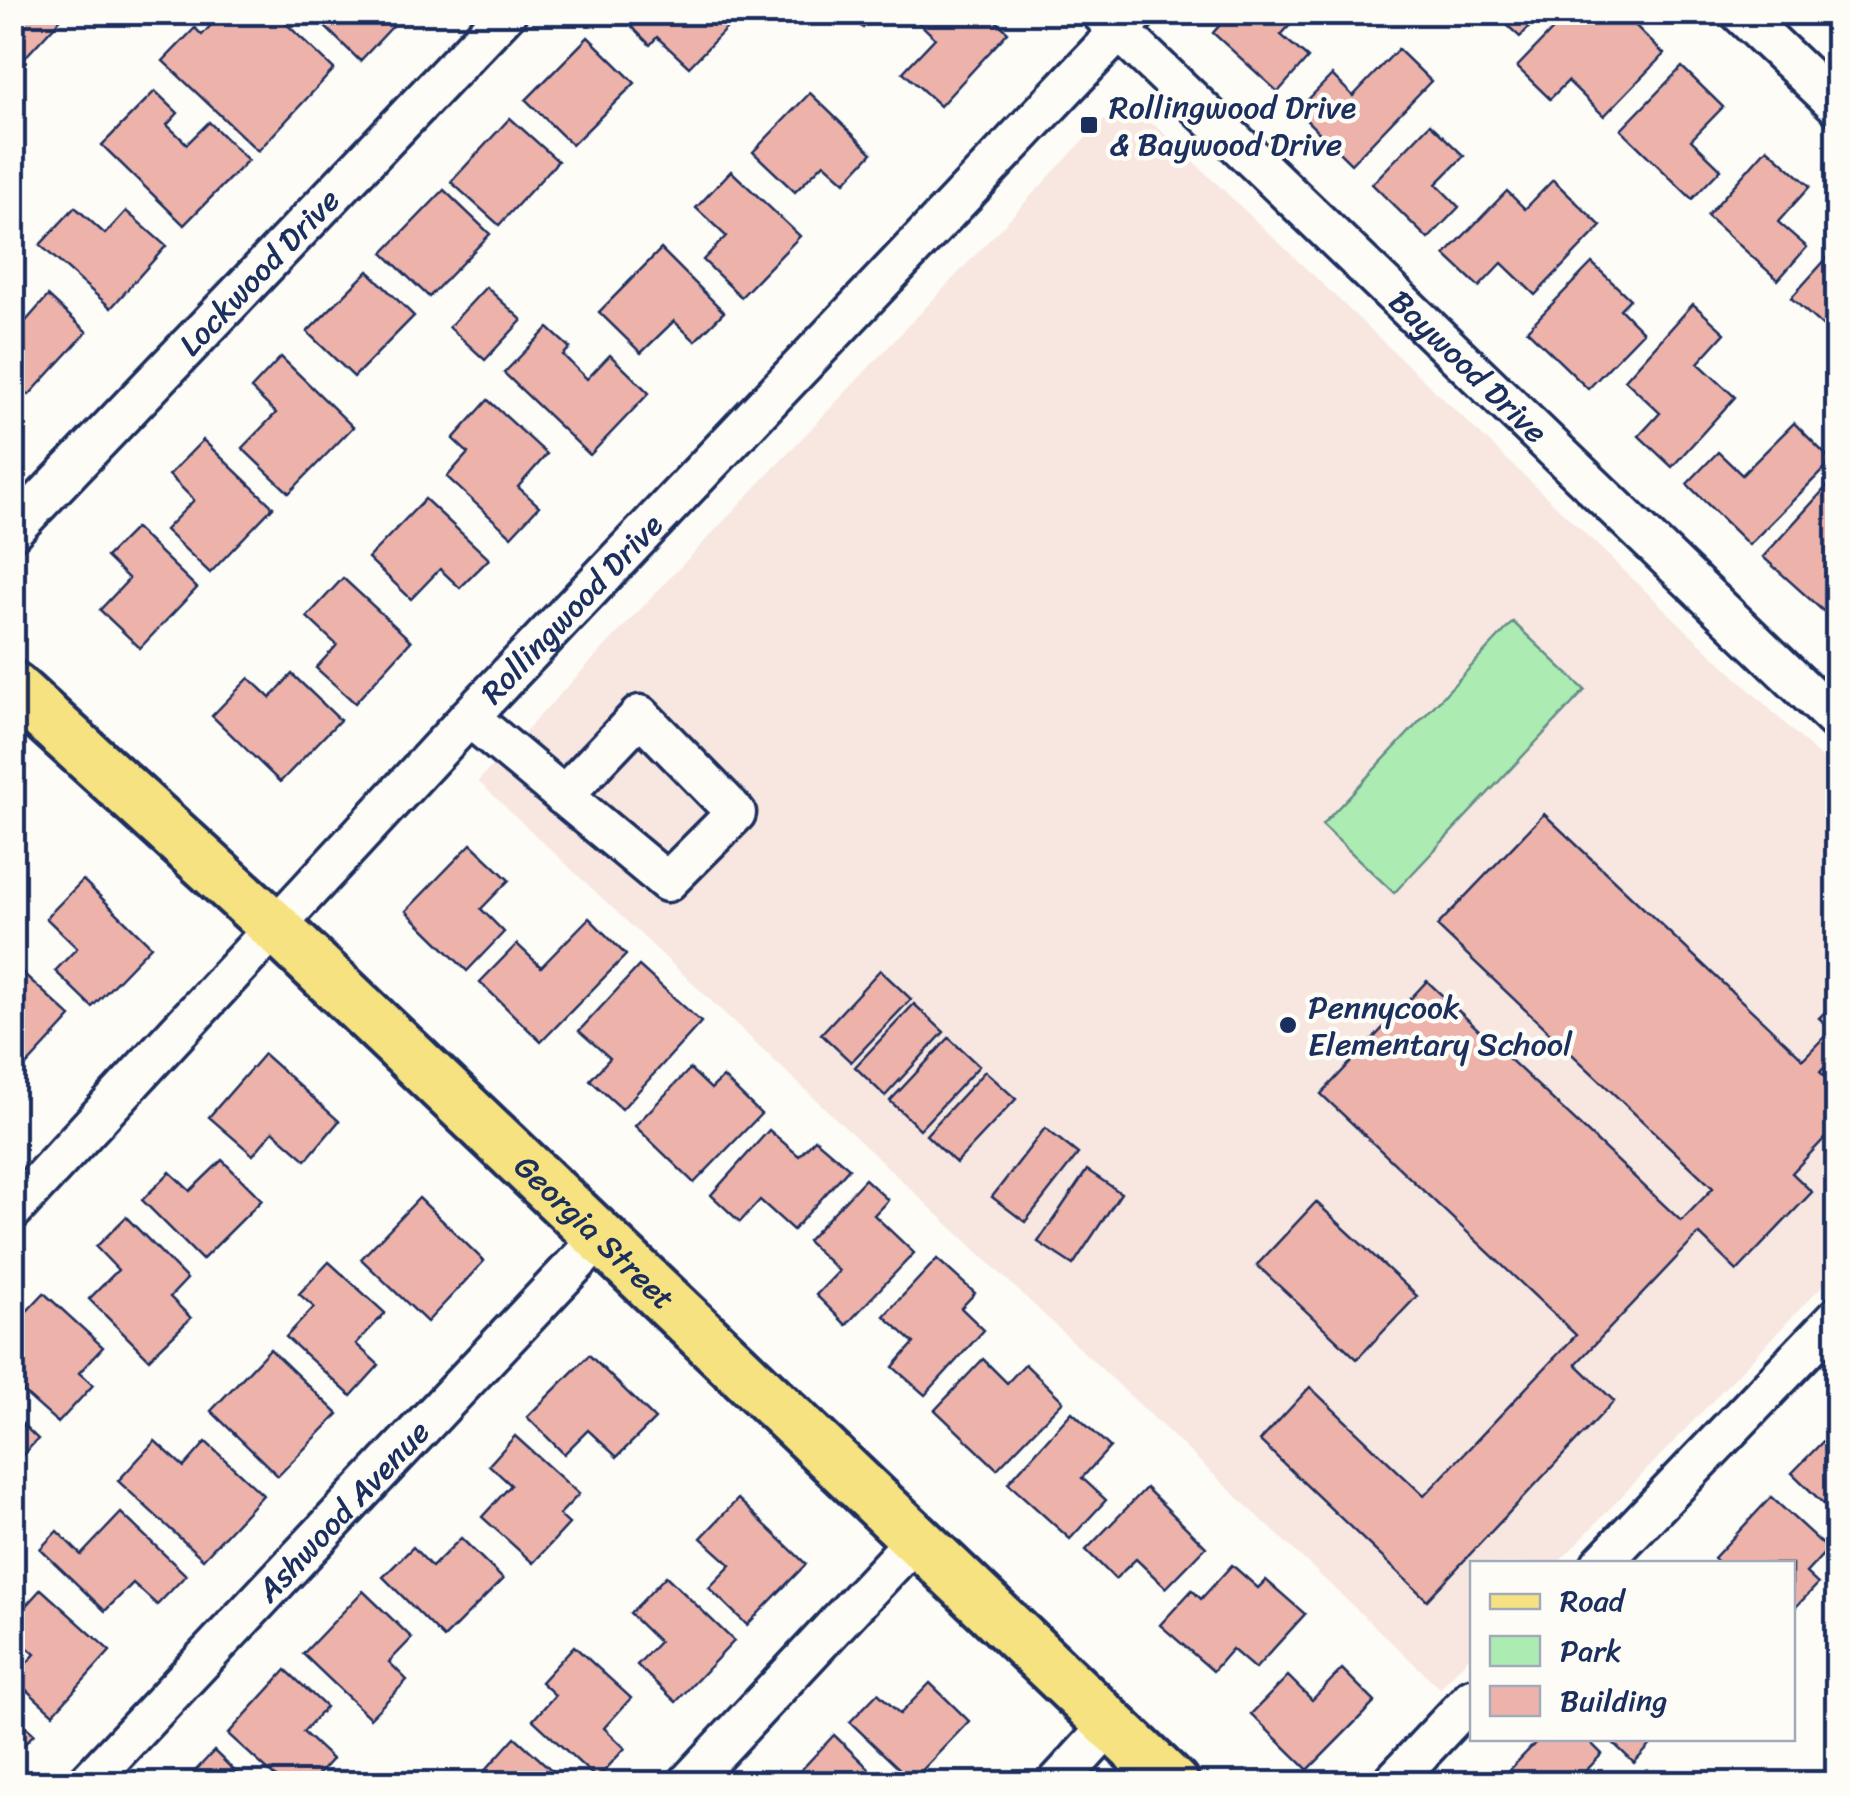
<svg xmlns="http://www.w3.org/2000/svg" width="1850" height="1796" font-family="Sriracha,sans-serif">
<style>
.built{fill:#f8e6e0}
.green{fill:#acebb2;stroke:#648d88;stroke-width:2.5}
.building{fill:#edb3aa;stroke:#1b2f5e;stroke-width:2.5}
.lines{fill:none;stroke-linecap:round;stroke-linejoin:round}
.minor-casing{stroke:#1b2f5e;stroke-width:45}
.major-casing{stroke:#1b2f5e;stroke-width:58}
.minor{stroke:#fdfcf7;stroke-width:38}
.major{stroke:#f7e281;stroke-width:50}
.poi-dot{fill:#1b2f5e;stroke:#fdfcf7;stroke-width:4}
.labels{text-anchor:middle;stroke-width:9;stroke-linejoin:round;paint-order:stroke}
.poi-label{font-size:32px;fill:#1b2f5e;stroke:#fdfcf7;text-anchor:start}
.street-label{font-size:32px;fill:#1b2f5e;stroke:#fdfcf7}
</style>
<rect width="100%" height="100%" fill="#fdfcf7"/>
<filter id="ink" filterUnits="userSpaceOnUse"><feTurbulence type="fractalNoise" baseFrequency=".01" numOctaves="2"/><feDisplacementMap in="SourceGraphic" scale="20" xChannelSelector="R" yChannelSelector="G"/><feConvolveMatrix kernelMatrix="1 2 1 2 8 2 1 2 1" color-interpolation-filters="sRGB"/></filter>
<g filter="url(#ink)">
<polygon class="built" points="1128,113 1156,126 1837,773 1837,1270 1558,1563 1472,1564 1472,1654 1440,1688 478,781 1102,121"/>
<polygon class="green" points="1513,622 1585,690 1394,893 1322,825"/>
<g class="building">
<polygon points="12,12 67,12 18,65 12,60"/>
<polygon points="223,12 274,12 334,69 258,151 163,61 195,28 202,35"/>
<polygon points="310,12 406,12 360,61"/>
<polygon points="617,12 742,12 689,67 657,37 650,45"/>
<polygon points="847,12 879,12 863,28"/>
<polygon points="917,12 987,12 1008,32 940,106 903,72 935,38 913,17"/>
<polygon points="1231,12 1302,12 1281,35 1308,58 1278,92 1213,33"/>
<polygon points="1472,12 1543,12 1520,37 1494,13 1484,24"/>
<polygon points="1570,12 1622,12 1664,54 1604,116 1568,81 1550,99 1517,67"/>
<polygon points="588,37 635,83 572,145 526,100"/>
<polygon points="1398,49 1431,81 1351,164 1297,111 1332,75 1353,96"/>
<polygon points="1682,67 1723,107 1691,140 1721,169 1692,199 1621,130"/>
<polygon points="155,91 178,113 167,125 187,144 209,122 248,160 184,225 102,145"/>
<polygon points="810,93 872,153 845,182 824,163 795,192 753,152"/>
<polygon points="510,118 558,161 499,225 451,182"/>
<polygon points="1430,124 1464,156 1436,184 1459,207 1428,239 1372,184"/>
<polygon points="1767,148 1810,186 1778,222 1807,247 1778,280 1707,216"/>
<polygon points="731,171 800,236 741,297 703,260 726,236 696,208"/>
<polygon points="1553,180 1601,226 1535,295 1502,263 1479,287 1445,255 1507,191 1525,209"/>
<polygon points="444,190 490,234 429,297 383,253"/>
<polygon points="75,207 105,234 126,211 166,246 111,308 40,245"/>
<polygon points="1838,246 1838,340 1791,298"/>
<polygon points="661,249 724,312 695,341 674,321 641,353 599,312"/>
<polygon points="1592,263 1630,299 1620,309 1643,332 1588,389 1527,330"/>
<polygon points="368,271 414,316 354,377 307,332"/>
<polygon points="486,287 522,320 485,360 449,327"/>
<polygon points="48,296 87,332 29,395 12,379 12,309 26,321"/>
<polygon points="1693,304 1725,333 1698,363 1735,397 1672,467 1639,436 1660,413 1625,380"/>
<polygon points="548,328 570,348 563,355 587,379 610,355 649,393 590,455 504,373"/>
<polygon points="281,357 353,427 289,493 242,448 276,413 251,389"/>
<polygon points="488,400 547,454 518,487 539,506 511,536 447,477 468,453 453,439"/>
<polygon points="1794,423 1832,461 1749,545 1687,484 1718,452 1742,475"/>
<polygon points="203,440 273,507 210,573 165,530 194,500 169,475"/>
<polygon points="1830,483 1838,490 1838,594 1823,611 1763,557"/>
<polygon points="425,499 489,559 460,588 440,569 411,599 368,558"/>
<polygon points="135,528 197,588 140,648 100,610 129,579 106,557"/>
<polygon points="343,578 411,641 355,703 316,668 337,645 307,617"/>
<polygon points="292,674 340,720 280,782 212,716 249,678 270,698"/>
<polygon points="1544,814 1803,1059 1829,1032 1838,1041 1838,1054 1820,1072 1838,1089 1838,1124 1792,1173 1812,1192 1737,1271 1699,1234 1576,1364 1614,1401 1427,1600 1260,1441 1310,1387 1424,1496 1576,1335 1321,1094 1427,981 1681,1221 1713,1188 1437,926"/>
<polygon points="471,844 509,880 481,909 504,932 467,971 406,911"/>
<polygon points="83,880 151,946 92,1007 55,971 77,948 46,918"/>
<polygon points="589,918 626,955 541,1042 480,982 517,944 541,967"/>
<polygon points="12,963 71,1017 14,1079 12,1078"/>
<polygon points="639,966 701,1022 622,1109 590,1080 610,1058 579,1031"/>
<polygon points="880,970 911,999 851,1062 821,1034"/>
<polygon points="1838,999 1838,1035 1819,1018"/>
<polygon points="914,1004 944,1032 885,1096 855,1067"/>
<polygon points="949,1038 979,1066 920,1129 890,1101"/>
<polygon points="264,1054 339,1121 306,1160 273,1131 253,1155 209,1117"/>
<polygon points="690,1069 711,1089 723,1077 761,1114 694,1183 635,1126"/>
<polygon points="985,1071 1016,1099 956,1163 926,1135"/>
<polygon points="1045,1128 1078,1154 1025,1222 992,1197"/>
<polygon points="769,1130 799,1156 815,1139 849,1168 793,1230 760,1200 740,1222 711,1195"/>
<polygon points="222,1160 262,1200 202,1260 142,1200 170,1172 190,1191"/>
<polygon points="1087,1170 1121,1193 1073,1265 1038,1242"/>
<polygon points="865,1179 888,1200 874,1215 914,1253 846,1325 816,1295 839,1271 807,1241"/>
<polygon points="419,1198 484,1261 427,1322 361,1259"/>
<polygon points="1316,1202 1417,1296 1357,1359 1257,1265"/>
<polygon points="126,1217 187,1279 170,1297 191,1318 149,1359 89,1299 118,1270 96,1247"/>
<polygon points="937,1259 975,1293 961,1308 984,1330 925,1395 893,1367 914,1343 884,1316"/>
<polygon points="329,1262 385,1313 356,1344 379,1365 351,1396 286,1337 314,1307 299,1294"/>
<polygon points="44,1293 103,1347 79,1373 93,1385 58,1423 12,1382 12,1327"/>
<polygon points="270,1349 338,1414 278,1476 211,1411"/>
<polygon points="589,1355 655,1419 617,1457 588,1430 564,1454 527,1417"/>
<polygon points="983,1359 1007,1383 1025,1364 1063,1401 997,1469 935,1410"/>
<polygon points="1072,1412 1110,1447 1082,1478 1106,1500 1070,1539 1008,1483"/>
<polygon points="12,1414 38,1439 12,1466"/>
<polygon points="1838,1426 1838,1505 1831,1511 1792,1473"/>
<polygon points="515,1436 579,1494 559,1515 569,1524 533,1563 482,1517 511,1485 489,1465"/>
<polygon points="155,1441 184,1467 206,1442 263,1495 203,1559 118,1481"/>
<polygon points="1146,1488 1206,1547 1166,1588 1136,1559 1115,1579 1086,1550"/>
<polygon points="1771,1497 1828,1549 1806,1573 1818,1584 1792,1611 1792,1564 1720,1564 1714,1558"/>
<polygon points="738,1499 806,1564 747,1625 709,1588 731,1565 701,1538"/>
<polygon points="121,1513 186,1575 157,1605 133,1583 105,1611 40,1549 57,1531 81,1555"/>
<polygon points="461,1538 503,1579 444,1638 383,1577 413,1547 432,1567"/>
<polygon points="1232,1565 1258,1588 1266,1580 1305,1614 1255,1669 1232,1649 1213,1671 1160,1625 1192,1590 1201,1599"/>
<polygon points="666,1576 734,1641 676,1702 637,1665 659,1642 630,1614"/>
<polygon points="41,1589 110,1651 53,1714 13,1678 35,1654 12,1634 12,1621"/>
<polygon points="363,1591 412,1638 389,1662 407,1680 370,1718 303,1654"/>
<polygon points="574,1646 631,1698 604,1728 625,1748 597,1779 533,1720 555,1695 541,1682"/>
<polygon points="1342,1669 1375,1702 1308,1770 1251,1714 1288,1676 1312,1700"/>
<polygon points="286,1670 326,1707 303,1732 332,1759 310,1784 283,1784 228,1734"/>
<polygon points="930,1683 969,1721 912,1781 850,1722 878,1693 900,1714"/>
<polygon points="12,1714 34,1734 12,1757"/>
<polygon points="834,1735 885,1784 788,1784"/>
<polygon points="515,1737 567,1784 473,1784"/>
<polygon points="1540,1738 1586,1738 1602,1754 1580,1777 1587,1784 1510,1784 1503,1777"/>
<polygon points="1608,1738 1657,1738 1634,1763"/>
<polygon points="214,1751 248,1784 183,1784"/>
</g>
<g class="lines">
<g class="minor-casing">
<g id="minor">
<polyline points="1739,12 1838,106"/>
<path id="s1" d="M1101 13 1838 722"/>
<path id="s2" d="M12 531 507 12"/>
<polyline points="469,717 667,882 736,813 640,715 563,796"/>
<path id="s3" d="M12 1211 469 717 1137 12"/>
<polyline points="1601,1564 1838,1316"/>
<path id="s4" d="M86 1784 600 1238"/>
<polyline points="687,1784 916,1539"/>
<polyline points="1056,1784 1111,1724"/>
<polyline points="1391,1784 1472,1698"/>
</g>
</g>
<g class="major-casing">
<g id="major">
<path id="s5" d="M12 687 275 927 1173 1784"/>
</g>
</g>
<use href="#minor" class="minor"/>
<use href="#major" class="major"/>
</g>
</g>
<g class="poi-dot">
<rect x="1079" y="115" width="20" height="20" rx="5"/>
<circle cx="1288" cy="1025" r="10"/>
</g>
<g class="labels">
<g class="poi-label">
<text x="1109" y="118">Rollingwood Drive<tspan x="1109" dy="37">&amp; Baywood Drive</tspan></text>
<text x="1308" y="1018">Pennycook<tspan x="1308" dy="37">Elementary School</tspan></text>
</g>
<g class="street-label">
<text dy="11" stroke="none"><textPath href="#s2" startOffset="358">Lockwood Drive</textPath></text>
<text dy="11" stroke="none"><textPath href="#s1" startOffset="510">Baywood Drive</textPath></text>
<text dy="11" stroke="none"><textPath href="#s3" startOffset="822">Rollingwood Drive</textPath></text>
<text dy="11" stroke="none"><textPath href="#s5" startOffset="798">Georgia Street</textPath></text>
<text dy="11" stroke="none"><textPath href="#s4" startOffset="375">Ashwood Avenue</textPath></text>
</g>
</g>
<rect width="1850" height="1796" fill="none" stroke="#fdfcf7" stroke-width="50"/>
<rect x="25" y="25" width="1800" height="1746" fill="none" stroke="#1b2f5e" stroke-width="4" filter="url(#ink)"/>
<rect x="1470" y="1561" width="325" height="180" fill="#fdfcf7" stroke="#a3aaba" stroke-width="2.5"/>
<rect x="1490" y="1594" width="50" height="15" fill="#f7e281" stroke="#a3aaba" stroke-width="2.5"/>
<text x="1560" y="1611" font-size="30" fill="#1b2f5e">Road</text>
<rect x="1490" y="1636" width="50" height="30" fill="#acebb2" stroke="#a3aaba" stroke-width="2.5"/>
<text x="1560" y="1661" font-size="30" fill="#1b2f5e">Park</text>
<rect x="1490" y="1686" width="50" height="30" fill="#edb3aa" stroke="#a3aaba" stroke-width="2.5"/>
<text x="1560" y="1711" font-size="30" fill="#1b2f5e">Building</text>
</svg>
